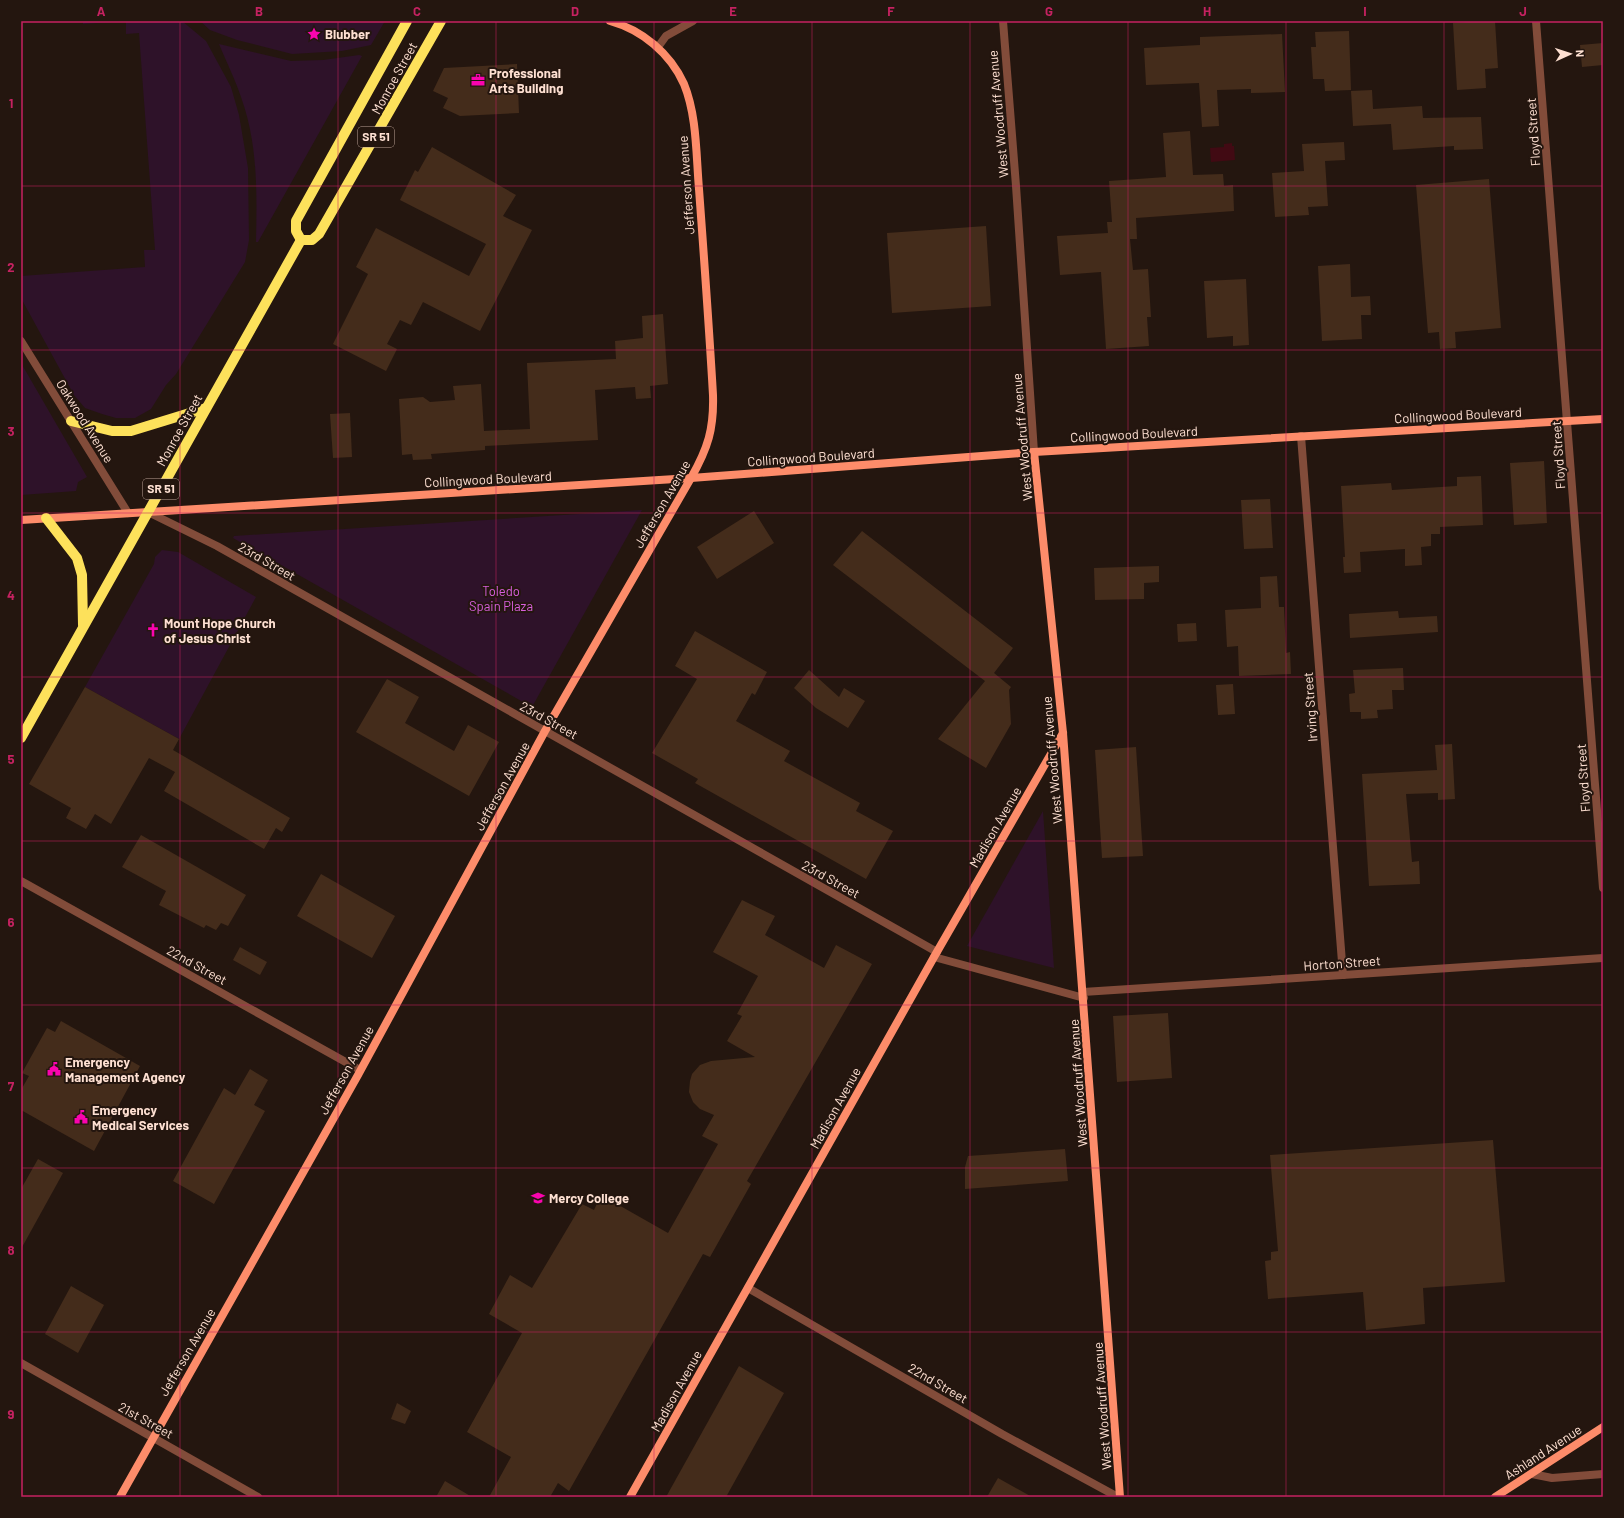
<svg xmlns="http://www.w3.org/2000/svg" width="1624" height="1518" font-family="Barlow,sans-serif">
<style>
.green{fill:#2e1229}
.water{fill:#410a13}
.building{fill:#442c1b}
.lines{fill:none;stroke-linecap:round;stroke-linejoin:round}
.street{stroke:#824c3a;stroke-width:8}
.secondary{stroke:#fd8c6a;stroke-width:8}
.primary{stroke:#fde15b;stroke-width:10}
.grid{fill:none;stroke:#c52261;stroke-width:1;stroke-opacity:0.55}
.labels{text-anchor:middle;stroke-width:4;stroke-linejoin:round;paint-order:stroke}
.shield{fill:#24160f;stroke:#bda398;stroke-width:1}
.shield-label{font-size:12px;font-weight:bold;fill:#fee0d2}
.poi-label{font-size:13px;font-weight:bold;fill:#fee0d2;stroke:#24160f;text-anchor:start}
.street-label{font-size:13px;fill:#fee0d2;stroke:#24160f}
.park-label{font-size:13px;fill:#d85fde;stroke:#24160f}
.neatline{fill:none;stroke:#c52261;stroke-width:1.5}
.grid-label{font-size:13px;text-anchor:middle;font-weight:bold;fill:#c52261}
</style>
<rect width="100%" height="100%" fill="#24160f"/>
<g class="green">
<polygon points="83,21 182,21 206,41 231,87 239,115 248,168 249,240 245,262 176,374 166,385 151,409 135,418 116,418 102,414 85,408 74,395 21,298 21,276 145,267 144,250 155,250 139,33 126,34 126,21 83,24"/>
<polygon points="200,21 385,21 371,45 342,51 292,54 237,40 210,30"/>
<path d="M219 44 291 61 323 60 359 55 362 56 258 242H256C257 192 258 144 241 97 235 79 226 61 219 44Z"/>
<polygon points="21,363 87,477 78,482 76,491 21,495"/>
<polygon points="642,510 532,707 233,538 234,536"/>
<polygon points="162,550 178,552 256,597 179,739 85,687 154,564 155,557"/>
<polygon points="1043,811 1054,968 967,946"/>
</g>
<polygon class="water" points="1232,143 1232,146 1234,146 1235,160 1211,162 1210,148 1224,147 1224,144"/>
<g class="building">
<polygon points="1482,21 1495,21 1498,68 1485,69 1486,88 1457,90 1453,23"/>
<polygon points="1349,31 1351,90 1325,91 1324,79 1313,79 1311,47 1316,47 1315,32"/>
<polygon points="1282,34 1285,92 1251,93 1251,89 1217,90 1219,126 1202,127 1199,83 1146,85 1144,48 1200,45 1200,37"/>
<polygon points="1603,43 1603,65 1582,67 1580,45"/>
<polygon points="517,64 519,113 460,116 443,108 448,98 433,91 444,68"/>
<polygon points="1372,90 1373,109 1422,106 1423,118 1481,117 1483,149 1454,150 1454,146 1393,150 1391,124 1353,126 1351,91"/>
<polygon points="1190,131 1193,175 1223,174 1224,186 1233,185 1234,211 1136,218 1137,239 1130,239 1133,270 1148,269 1151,317 1147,317 1149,346 1106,349 1101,272 1060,275 1057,236 1108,233 1107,222 1112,222 1109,181 1166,177 1163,133"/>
<polygon points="1344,142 1345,160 1325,161 1328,206 1308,207 1309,215 1275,217 1272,173 1304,171 1302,144"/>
<polygon points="432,147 516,195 503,216 532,230 480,331 423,302 411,325 400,320 387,344 397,349 386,371 333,344 368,274 356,267 376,228 469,276 486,244 400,200 415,170 418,172"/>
<polygon points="1489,179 1501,328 1455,332 1456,348 1440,349 1439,332 1428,333 1416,185"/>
<polygon points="986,226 991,306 892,313 887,233"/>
<polygon points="1350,264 1351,297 1370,296 1371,315 1361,315 1362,339 1322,341 1318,266"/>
<polygon points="1246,279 1249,345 1233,346 1233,336 1207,338 1204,281"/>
<polygon points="663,314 668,384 650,386 651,398 636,399 635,387 595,390 598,440 485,446 485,450 431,454 432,459 413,460 412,454 402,455 399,399 423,397 430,402 455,400 453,386 481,384 484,431 530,429 527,363 616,359 615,341 643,338 642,316"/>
<polygon points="350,413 352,457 333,458 330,414"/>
<polygon points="1544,461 1547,523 1514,525 1510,463"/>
<polygon points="1481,476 1483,525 1440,527 1440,534 1431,534 1431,546 1421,547 1422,565 1405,566 1405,549 1360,552 1361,572 1344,573 1343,557 1345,557 1341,486 1391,483 1392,490 1457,486 1457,477"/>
<polygon points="1270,499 1273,548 1244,549 1241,500"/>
<polygon points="754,511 774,543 717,579 697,547"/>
<polygon points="862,531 1013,648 994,673 1011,687 1009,690 1011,724 986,768 938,739 985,681 833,565"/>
<polygon points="1159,566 1159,582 1144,583 1144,599 1095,600 1094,568"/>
<polygon points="1277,576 1279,607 1284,607 1286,653 1290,652 1291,674 1239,676 1238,646 1227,647 1225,610 1261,608 1260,577"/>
<polygon points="1398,611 1399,618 1437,616 1438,632 1350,638 1349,614"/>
<polygon points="1196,623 1197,641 1178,642 1177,624"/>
<polygon points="695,631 767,672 755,695 752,693 736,721 790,751 784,761 860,803 856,811 893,831 866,879 695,783 698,779 652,753 697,679 675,666"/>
<polygon points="1403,668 1404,690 1392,690 1393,709 1377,710 1378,718 1361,719 1361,712 1350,712 1349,694 1355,693 1353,670"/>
<polygon points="809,670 839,697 844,688 865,701 848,728 816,708 794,688"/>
<polygon points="387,679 419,697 405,723 454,751 468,725 499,742 469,796 356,732"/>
<polygon points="1233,684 1235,714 1218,715 1216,685"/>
<polygon points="85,687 179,739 173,750 290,818 282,832 276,828 264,849 164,791 175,772 149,758 111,824 95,814 86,829 66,818 71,808 29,784"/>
<polygon points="1452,744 1455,799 1438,800 1438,793 1406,794 1412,862 1419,861 1420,884 1369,886 1362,774 1437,770 1435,745"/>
<polygon points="1136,747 1143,856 1102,858 1095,750"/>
<polygon points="141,835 246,895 228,926 221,923 216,930 206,925 204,928 159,905 166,891 122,867"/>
<polygon points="321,874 395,916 372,958 297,916"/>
<polygon points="742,900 775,916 765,935 824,968 836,945 872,964 747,1181 751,1184 710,1257 703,1254 569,1491 558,1483 550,1497 489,1497 511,1457 467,1432 522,1333 489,1314 510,1275 532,1288 582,1204 594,1210 601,1195 668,1233 718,1144 702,1136 714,1115 700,1109 693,1102 689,1092 690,1081 692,1074 700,1065 711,1061 755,1057 727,1041 742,1016 737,1014 758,976 713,952"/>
<polygon points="240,947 267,962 260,975 233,960"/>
<polygon points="1168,1013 1172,1078 1117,1082 1113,1016"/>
<polygon points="61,1021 140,1066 94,1151 21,1110 21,1090 29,1076 22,1073 47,1028 55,1032"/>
<polygon points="250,1069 268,1080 254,1105 265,1111 214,1204 173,1181 224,1088 235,1095"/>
<polygon points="1493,1140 1505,1282 1423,1288 1425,1324 1366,1330 1363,1292 1268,1299 1265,1261 1271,1260 1271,1252 1278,1251 1270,1155"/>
<polygon points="1065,1149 1068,1181 965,1189 965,1167 968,1156"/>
<polygon points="38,1159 63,1173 21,1249 21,1189"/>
<polygon points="71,1286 104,1305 78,1353 45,1334"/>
<polygon points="739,1366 784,1393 726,1497 666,1497"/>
<polygon points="397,1403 411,1411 405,1424 391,1419"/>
<polygon points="998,1478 1032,1497 987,1497"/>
<polygon points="445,1481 472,1497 436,1497"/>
</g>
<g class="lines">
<g class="street">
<polyline points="1003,21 1016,186 1034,452"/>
<polyline points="1536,21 1603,888"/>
<polyline points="658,47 666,36 693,21"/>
<polyline points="21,341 128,513"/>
<polyline points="1301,436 1343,975"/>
<polyline points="148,512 217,546 937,952"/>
<polyline points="21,881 360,1070"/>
<polyline points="934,957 1084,998"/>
<polyline points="1083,992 1603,958"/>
<polyline points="748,1288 1002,1434 1118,1497"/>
<polyline points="21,1363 258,1497"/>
<polyline points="1532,1474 1552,1478 1603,1474"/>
</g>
<g class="secondary">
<polyline points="1034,452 1063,733 1120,1497"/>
<polyline points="21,520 691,478 1034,452 1603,419"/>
<path d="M120 1497 358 1075 545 731 691 478C708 448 714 429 713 395 709 326 704 257 699 189 696 154 697 116 684 84 670 53 642 30 610 21"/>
<polyline points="630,1497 934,957 1063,733"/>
<polyline points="1495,1497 1603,1427"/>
</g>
<g class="primary">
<polyline points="301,240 312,240 319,234 441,21"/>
<polyline points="301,240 296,231 296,221 407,21"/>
<polyline points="71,421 112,431 131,431 206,408"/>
<polyline points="46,518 77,558 82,575 83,625"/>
<polyline points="21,738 301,240"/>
</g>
</g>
<path class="grid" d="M180 21V1497M338 21V1497M496 21V1497M654 21V1497M812 21V1497M970 21V1497M1128 21V1497M1286 21V1497M1444 21V1497M21 186H1603M21 350H1603M21 513H1603M21 677H1603M21 841H1603M21 1005H1603M21 1168H1603M21 1332H1603"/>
<defs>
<g id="sight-bare" transform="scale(1.08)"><path d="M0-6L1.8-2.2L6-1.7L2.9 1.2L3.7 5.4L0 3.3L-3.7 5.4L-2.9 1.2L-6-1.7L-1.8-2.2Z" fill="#f904ae" stroke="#24160f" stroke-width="2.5" paint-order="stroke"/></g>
<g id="office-bare" transform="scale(1.08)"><path d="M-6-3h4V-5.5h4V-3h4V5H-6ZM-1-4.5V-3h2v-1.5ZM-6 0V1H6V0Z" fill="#f904ae" stroke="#24160f" stroke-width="2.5" paint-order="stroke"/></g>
<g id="church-bare" transform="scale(1.08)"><path d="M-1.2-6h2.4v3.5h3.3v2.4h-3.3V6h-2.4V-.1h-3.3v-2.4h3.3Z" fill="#f904ae" stroke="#24160f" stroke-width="2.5" paint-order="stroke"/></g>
<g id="civic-bare" transform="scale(1.08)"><path d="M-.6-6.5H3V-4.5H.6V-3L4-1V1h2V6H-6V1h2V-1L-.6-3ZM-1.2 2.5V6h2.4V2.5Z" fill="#f904ae" stroke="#24160f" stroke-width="2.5" paint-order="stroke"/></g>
<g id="university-bare" transform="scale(1.08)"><path d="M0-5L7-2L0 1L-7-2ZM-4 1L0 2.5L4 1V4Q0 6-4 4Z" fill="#f904ae" stroke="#24160f" stroke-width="2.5" paint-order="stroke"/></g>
</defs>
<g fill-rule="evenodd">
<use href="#sight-bare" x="314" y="34"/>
<use href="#office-bare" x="478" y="80"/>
<use href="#church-bare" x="153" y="630"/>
<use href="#civic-bare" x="54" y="1069"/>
<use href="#civic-bare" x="81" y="1117"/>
<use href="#university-bare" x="538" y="1198"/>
</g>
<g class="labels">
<g class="shield">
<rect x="358" y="127" width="36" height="20" rx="3"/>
<rect x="143" y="479" width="36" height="20" rx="3"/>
</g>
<g class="shield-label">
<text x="376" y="141">SR 51</text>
<text x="161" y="493">SR 51</text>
</g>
<g class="poi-label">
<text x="325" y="39">Blubber</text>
<text x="489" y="78">Professional<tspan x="489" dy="15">Arts Building</tspan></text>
<text x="164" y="628">Mount Hope Church<tspan x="164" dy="15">of Jesus Christ</tspan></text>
<text x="65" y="1067">Emergency<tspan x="65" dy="15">Management Agency</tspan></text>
<text x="92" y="1115">Emergency<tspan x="92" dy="15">Medical Services</tspan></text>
<text x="549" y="1203">Mercy College</text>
</g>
<g class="street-label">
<text transform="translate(394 78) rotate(-61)" y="5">Monroe Street</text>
<text transform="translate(998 114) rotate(-95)" y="5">West Woodruff Avenue</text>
<text transform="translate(1533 132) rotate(-94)" y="5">Floyd Street</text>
<text transform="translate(686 185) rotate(-94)" y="5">Jefferson Avenue</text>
<text transform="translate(1458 415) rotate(-3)" y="5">Collingwood Boulevard</text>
<text transform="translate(85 421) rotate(58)" y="5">Oakwood Avenue</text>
<text transform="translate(179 430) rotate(-61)" y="5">Monroe Street</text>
<text transform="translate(1134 434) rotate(-3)" y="5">Collingwood Boulevard</text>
<text transform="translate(1022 437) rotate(-95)" y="5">West Woodruff Avenue</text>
<text transform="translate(1558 455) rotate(-94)" y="5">Floyd Street</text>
<text transform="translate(811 457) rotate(-4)" y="5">Collingwood Boulevard</text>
<text transform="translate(488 479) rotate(-3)" y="5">Collingwood Boulevard</text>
<text transform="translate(662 504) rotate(-60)" y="5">Jefferson Avenue</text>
<text transform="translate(267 561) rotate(30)" y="5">23rd Street</text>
<text transform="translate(1310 707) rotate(-94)" y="5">Irving Street</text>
<text transform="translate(549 720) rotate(29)" y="5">23rd Street</text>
<text transform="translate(1052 760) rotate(-95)" y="5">West Woodruff Avenue</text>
<text transform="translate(1583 778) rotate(-94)" y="5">Floyd Street</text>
<text transform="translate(502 786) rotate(-61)" y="5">Jefferson Avenue</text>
<text transform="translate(995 827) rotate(-60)" y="5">Madison Avenue</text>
<text transform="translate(831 879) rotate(29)" y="5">23rd Street</text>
<text transform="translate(1342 963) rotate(-4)" y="5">Horton Street</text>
<text transform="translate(197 965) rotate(29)" y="5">22nd Street</text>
<text transform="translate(346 1070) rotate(-61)" y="5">Jefferson Avenue</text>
<text transform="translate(1078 1083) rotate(-94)" y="5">West Woodruff Avenue</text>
<text transform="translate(835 1108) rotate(-61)" y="5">Madison Avenue</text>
<text transform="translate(187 1352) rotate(-60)" y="5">Jefferson Avenue</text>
<text transform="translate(938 1383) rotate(30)" y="5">22nd Street</text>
<text transform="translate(676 1391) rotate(-61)" y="5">Madison Avenue</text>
<text transform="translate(1102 1406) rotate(-94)" y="5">West Woodruff Avenue</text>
<text transform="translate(146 1420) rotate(29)" y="5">21st Street</text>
<text transform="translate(1543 1452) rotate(-33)" y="5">Ashland Avenue</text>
</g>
<g class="park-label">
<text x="501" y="596">Toledo<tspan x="501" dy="15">Spain Plaza</tspan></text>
</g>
</g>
<rect width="1624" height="1518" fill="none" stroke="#24160f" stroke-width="44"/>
<g transform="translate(1570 54) rotate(87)" stroke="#24160f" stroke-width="3" paint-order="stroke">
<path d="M0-3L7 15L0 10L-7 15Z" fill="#fee0d2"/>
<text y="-6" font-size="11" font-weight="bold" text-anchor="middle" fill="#fee0d2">N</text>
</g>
<rect x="22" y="22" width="1580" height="1474" class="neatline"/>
<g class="grid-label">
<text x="101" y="16">A</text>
<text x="259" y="16">B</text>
<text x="417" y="16">C</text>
<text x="575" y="16">D</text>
<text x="733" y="16">E</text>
<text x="891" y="16">F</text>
<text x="1049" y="16">G</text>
<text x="1207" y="16">H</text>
<text x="1365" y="16">I</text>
<text x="1523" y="16">J</text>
<text x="11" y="108">1</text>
<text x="11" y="272">2</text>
<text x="11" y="436">3</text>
<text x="11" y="600">4</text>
<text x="11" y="764">5</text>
<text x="11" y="927">6</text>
<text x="11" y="1091">7</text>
<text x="11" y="1255">8</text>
<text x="11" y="1419">9</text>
</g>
</svg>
